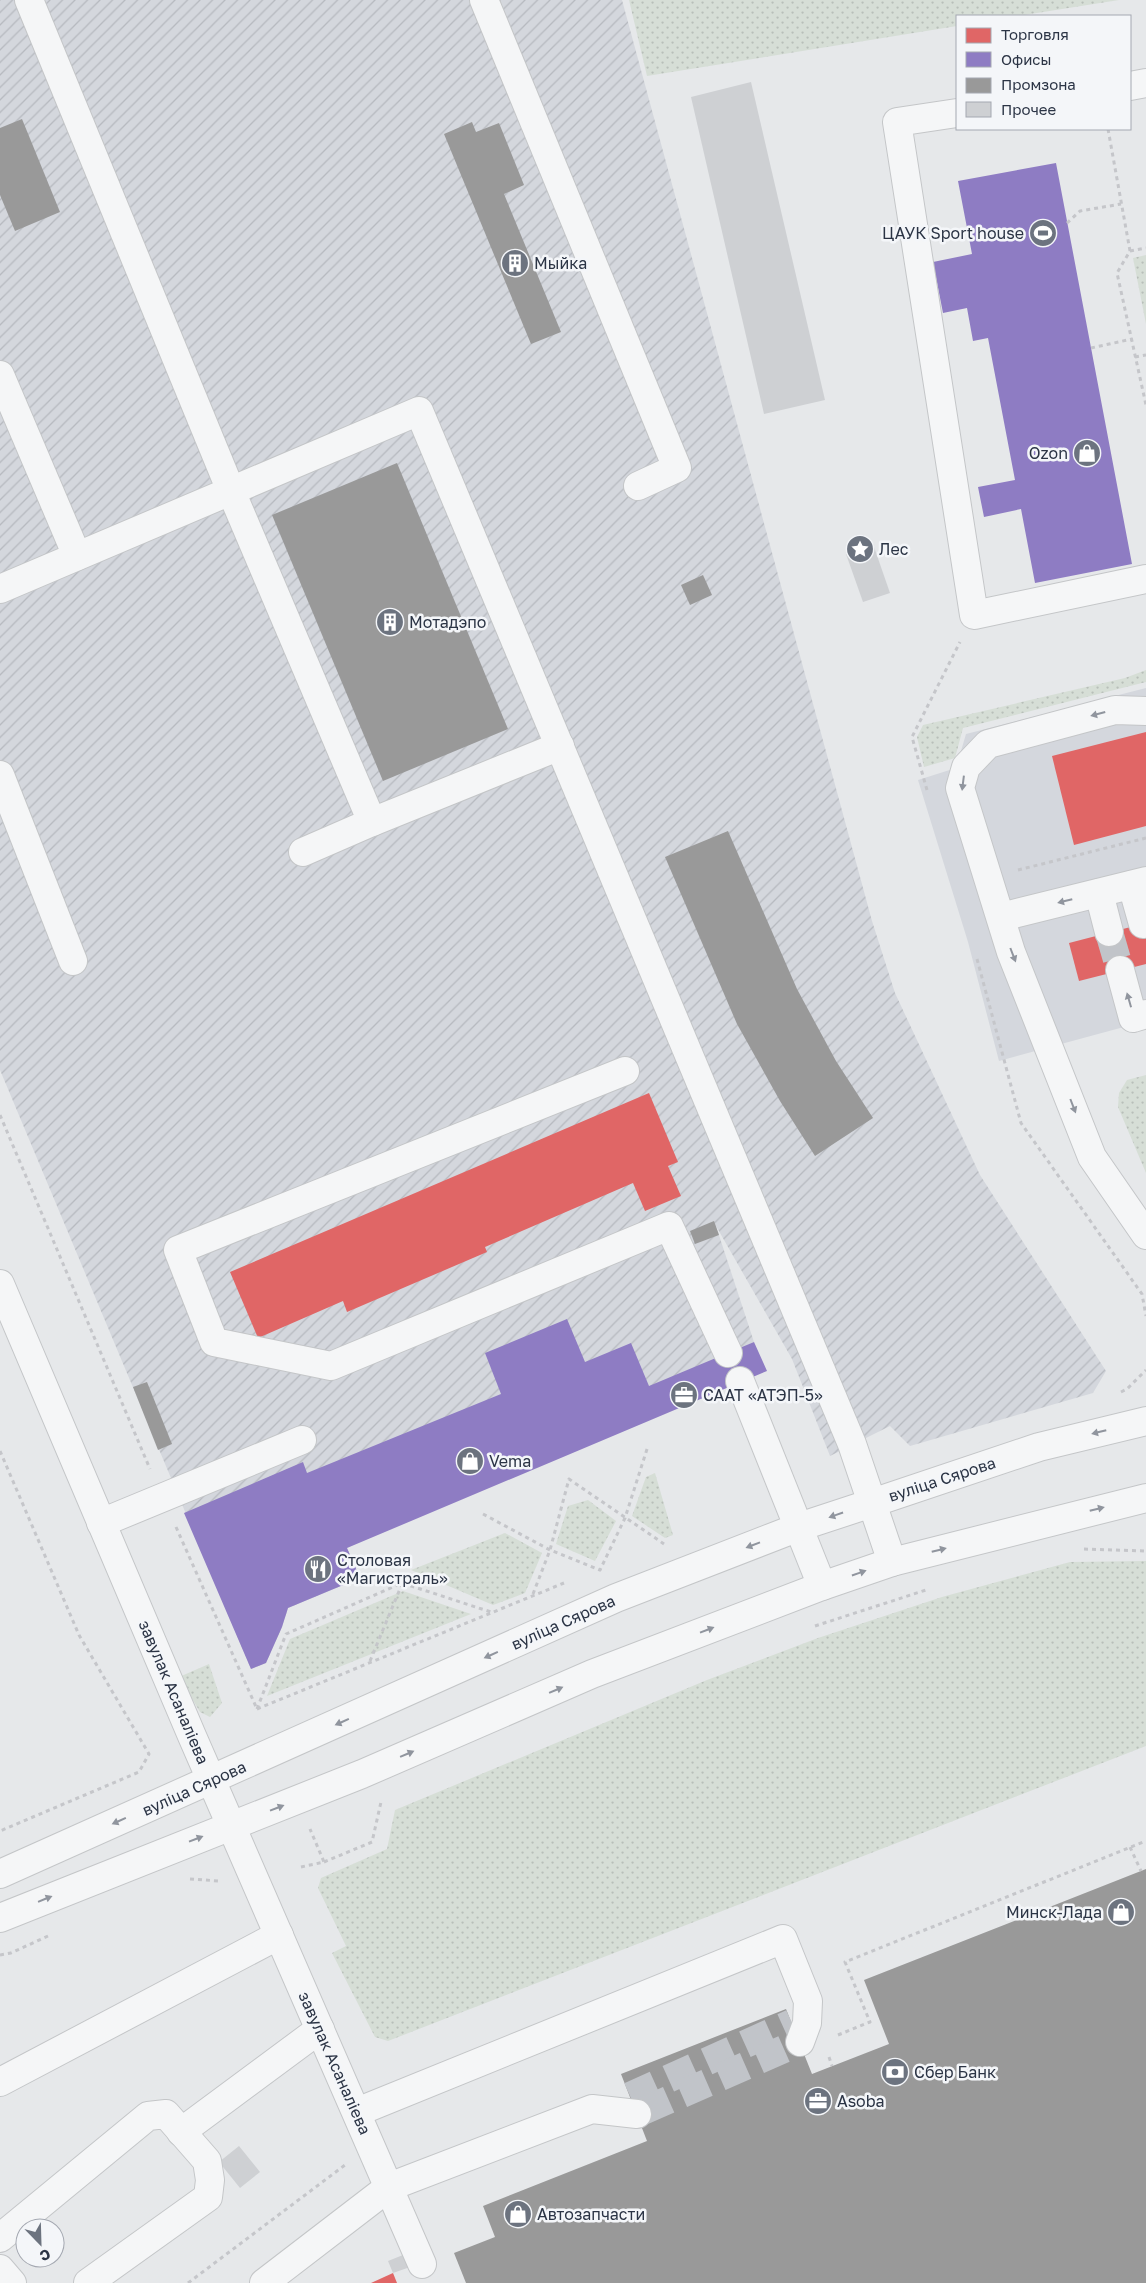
<svg xmlns="http://www.w3.org/2000/svg" width="1146" height="2283" font-family="'Golos Text',sans-serif">
<style>
.built{fill:#d4d7dd}
.industrial{fill:url(#industrial-furrows)}
.grass{fill:url(#grass-dots)}
.shops{fill:#e06666}
.offices{fill:#8e7cc3}
.industry{fill:#999}
.building{fill:#ced0d3}
.lines{fill:none;stroke-linecap:round;stroke-linejoin:round}
.minor-tunnel{stroke:#c1c4c9;stroke-width:28;stroke-dasharray:28 14;stroke-linecap:butt}
.minor-casing{stroke:#c4c6c8;stroke-width:30}
.path{stroke:#c5c6ca;stroke-width:3;stroke-dasharray:4 4;stroke-linecap:butt}
.minor{stroke:#f5f6f7;stroke-width:28}
.oneway{fill:#90959e}
.labels{text-anchor:middle;stroke-width:5;stroke-linejoin:round;paint-order:stroke}
.poi-label{font-size:16px;fill:#2b3445;stroke:#f4f6f9;text-anchor:start}
.street-label{font-size:16px;fill:#2b3445;stroke:#f4f6f9}
</style>
<defs>
<pattern id="industrial-furrows" width="10" height="10" patternUnits="userSpaceOnUse" patternTransform="scale(1.25)"><rect width="10" height="10" fill="#d4d7dd"/><path d="M-1 1l2-2M0 10L10 0M9 11l2-2" fill="none" stroke="#b6b9bf"/></pattern>
<pattern id="grass-dots" width="8" height="8" patternUnits="userSpaceOnUse" patternTransform="scale(1.25)"><rect width="8" height="8" fill="#d6ded6"/><path d="M2 2h.1M6 6h.1" fill="none" stroke="#b8bfb9" stroke-width="1.8" stroke-linecap="round"/></pattern>
</defs>
<rect width="100%" height="100%" fill="#e6e8ea"/>
<polygon class="built" points="1146,688 1146,1021 999,1061 968,942 918,780 956,768 966,734"/>
<polygon class="industrial" points="0,0 622,0 872,921 895,993 980,1175 1106,1371 1093,1393 910,1446 890,1426 830,1456 792,1359 716,1226 754,1342 347,1548 360,1578 288,1608 282,1627 266,1663 251,1669 0,1070"/>
<g class="grass">
<polygon points="629,0 1119,0 1018,16 957,16 957,26 647,76"/>
<polygon points="1146,255 1146,324 1133,258"/>
<polygon points="1146,670 1146,682 963,728 955,758 924,767 917,737 923,725 1125,678"/>
<polygon points="1146,1075 1146,1173 1118,1107 1119,1093 1127,1080"/>
<polygon points="655,1473 673,1535 665,1538 632,1516 646,1477"/>
<polygon points="588,1500 616,1521 595,1561 556,1544 568,1506"/>
<polygon points="505,1533 542,1553 525,1593 493,1605 411,1570"/>
<polygon points="1146,1561 1146,1746 388,2041 375,2037 332,1953 346,1946 318,1888 321,1878 387,1849 395,1810 707,1680 818,1638 942,1597 1070,1562"/>
<polygon points="403,1591 471,1614 267,1696 290,1639"/>
<polygon points="209,1664 222,1703 210,1717 200,1712 179,1677"/>
</g>
<g class="shops">
<polygon points="1146,732 1146,826 1074,845 1052,756"/>
<polygon points="1146,923 1146,964 1079,981 1069,943"/>
<polygon points="649,1093 678,1162 668,1166 681,1196 645,1211 633,1183 485,1247 487,1252 347,1312 343,1301 258,1338 230,1272"/>
<polygon points="393,2273 397,2283 371,2283"/>
</g>
<g class="offices">
<polygon points="1056,163 1132,564 1035,583 1021,509 984,517 978,487 1015,480 988,338 973,341 967,308 943,313 933,262 972,254 958,181"/>
<polygon points="567,1319 585,1362 631,1343 649,1386 754,1342 767,1371 347,1548 360,1578 288,1608 282,1627 266,1663 251,1669 184,1513 303,1462 307,1473 501,1394 485,1353"/>
</g>
<g class="industry">
<polygon points="22,119 60,212 15,231 0,195 0,128"/>
<polygon points="472,122 476,132 499,123 524,185 504,194 561,332 531,344 444,134"/>
<polygon points="397,463 508,729 383,781 272,515"/>
<polygon points="703,575 712,595 690,605 681,585"/>
<polygon points="728,831 797,989 836,1061 873,1118 815,1156 780,1101 737,1024 665,857"/>
<polygon points="714,1221 719,1235 695,1244 690,1231"/>
<polygon points="147,1382 172,1444 158,1450 133,1387"/>
<polygon points="1146,1869 1146,2283 466,2283 454,2253 495,2237 483,2206 647,2141 621,2074 786,2009 812,2074 889,2044 864,1980"/>
</g>
<g class="building">
<polygon points="751,82 825,400 764,414 691,97"/>
<polygon points="873,544 890,593 863,602 846,554"/>
<polygon points="239,2146 260,2172 240,2188 219,2162"/>
<polygon points="408,2253 413,2266 393,2273 388,2261"/>
</g>
<g class="lines">
<g class="minor-tunnel">
<polyline points="1109,932 1120,970"/>
<polyline points="630,2096 792,2023"/>
<polyline points="643,2111 800,2042"/>
</g>
<g class="minor-casing">
<g id="minor">
<polyline points="29,0 231,491 372,822 560,746"/>
<polyline points="484,0 677,468 638,486"/>
<polyline points="1130,86 1146,83"/>
<polyline points="957,113 897,122 974,615 1146,579"/>
<polyline points="0,375 77,556"/>
<polyline points="0,589 419,411 852,1444 892,1562"/>
<polyline points="1146,711 1115,710 988,744 966,767 960,788 1011,952 1092,1157 1146,1235"/>
<polyline points="0,775 73,961"/>
<polyline points="303,852 372,822"/>
<polyline points="1132,885 1143,924"/>
<polyline points="1099,893 1109,932"/>
<polyline points="1001,917 1146,881"/>
<polyline points="1120,970 1133,1018 1146,1014"/>
<polyline points="625,1071 178,1250 214,1342 331,1366 669,1226 728,1353"/>
<polyline points="0,1284 192,1736 422,2264"/>
<polyline points="740,1381 822,1586"/>
<polyline points="101,1523 302,1440"/>
<polyline points="0,1874 616,1598 799,1527 872,1503 1039,1447 1146,1421"/>
<polyline points="0,1918 362,1774 592,1674 822,1586 892,1562 1146,1498"/>
<polyline points="0,2082 279,1935"/>
<polyline points="357,2112 783,1939 808,2001 807,2023 800,2042"/>
<polyline points="181,2132 320,2029"/>
<polyline points="0,2238 148,2116 166,2114 207,2161 210,2180 208,2197 88,2283"/>
<polyline points="0,2269 12,2283"/>
<polyline points="264,2283 389,2187 592,2109 637,2114"/>
</g>
</g>
<g class="path">
<polyline points="1108,129 1130,251 1117,273 1146,405"/>
<polyline points="1067,223 1080,211 1121,204"/>
<polyline points="1130,251 1146,248"/>
<polyline points="1091,348 1132,339"/>
<polyline points="1135,357 1146,355"/>
<polyline points="927,790 912,737 960,642"/>
<polyline points="1018,870 1146,838"/>
<polyline points="977,959 1021,1123 1142,1294 1146,1316"/>
<polyline points="0,1115 150,1469"/>
<polyline points="1121,1392 1127,1389 1146,1370"/>
<polyline points="0,1451 79,1635 149,1754 139,1772 0,1831"/>
<polyline points="483,1514 550,1550 600,1570 625,1518 648,1446"/>
<polyline points="176,1527 257,1709"/>
<polyline points="1084,1549 1146,1551"/>
<polyline points="533,1594 550,1550 569,1479 664,1544"/>
<polyline points="815,1626 926,1590"/>
<polyline points="370,1661 402,1584"/>
<polyline points="257,1709 564,1583"/>
<polyline points="257,1709 286,1634 402,1583 491,1612"/>
<polyline points="1130,1847 1141,1871"/>
<polyline points="324,1862 372,1842 381,1802"/>
<polyline points="301,1867 324,1862 310,1829"/>
<polyline points="190,1879 219,1881"/>
<polyline points="0,1955 11,1953 48,1936"/>
<polyline points="838,2035 870,2022 845,1962 1146,1841"/>
<polyline points="829,2057 832,2066"/>
<polyline points="188,2283 345,2165"/>
</g>
<use href="#minor" class="minor"/>
</g>
<defs><path id="oneway-solid" d="M-6-.8H1V-3.2L6.5 0L1 3.2V.8H-6Z" transform="scale(1.25)"/></defs>
<g class="oneway">
<use href="#oneway-solid" transform="translate(1098 714) rotate(165)"/>
<use href="#oneway-solid" transform="translate(963 783) rotate(97)"/>
<use href="#oneway-solid" transform="translate(1065 901) rotate(166)"/>
<use href="#oneway-solid" transform="translate(1013 955) rotate(69)"/>
<use href="#oneway-solid" transform="translate(1129 1000) rotate(-106)"/>
<use href="#oneway-solid" transform="translate(1073 1106) rotate(69)"/>
<use href="#oneway-solid" transform="translate(1099 1432) rotate(166)"/>
<use href="#oneway-solid" transform="translate(1097 1509) rotate(-14)"/>
<use href="#oneway-solid" transform="translate(836 1515) rotate(161)"/>
<use href="#oneway-solid" transform="translate(753 1545) rotate(159)"/>
<use href="#oneway-solid" transform="translate(939 1550) rotate(-14)"/>
<use href="#oneway-solid" transform="translate(859 1573) rotate(-19)"/>
<use href="#oneway-solid" transform="translate(707 1630) rotate(-21)"/>
<use href="#oneway-solid" transform="translate(491 1655) rotate(156)"/>
<use href="#oneway-solid" transform="translate(556 1690) rotate(-23)"/>
<use href="#oneway-solid" transform="translate(342 1722) rotate(156)"/>
<use href="#oneway-solid" transform="translate(407 1754) rotate(-23)"/>
<use href="#oneway-solid" transform="translate(277 1808) rotate(-21)"/>
<use href="#oneway-solid" transform="translate(119 1821) rotate(156)"/>
<use href="#oneway-solid" transform="translate(196 1839) rotate(-21)"/>
<use href="#oneway-solid" transform="translate(45 1899) rotate(-22)"/>
</g>
<defs>
<g id="stadium-disc" transform="scale(1.4375)"><circle r="9.5" fill="#6c737f" stroke="#f4f6f9"/><path d="M0-5a6.5 5 0 1 0 0 10a6.5 5 0 1 0 0-10ZM-3.5-1.8h7v3.6h-7Z" fill="#fff"/></g>
<g id="building-disc" transform="scale(1.4375)"><circle r="9.5" fill="#6c737f" stroke="#f4f6f9"/><path d="M-4-6H4V6H1V3H-1V6H-4ZM-2.5-4.3h1.7v1.8h-1.7ZM.8-4.3h1.7v1.8H.8ZM-2.5-1h1.7V.8h-1.7ZM.8-1h1.7V.8H.8Z" fill="#fff"/></g>
<g id="shop-disc" transform="scale(1.4375)"><circle r="9.5" fill="#6c737f" stroke="#f4f6f9"/><path d="M-5-2.5h2.3a2.7 3.5 0 0 1 5.4 0H5L5.5 6h-11ZM-1.5-2.5h3a1.5 2.3 0 0 0-3 0Z" fill="#fff"/></g>
<g id="sight-disc" transform="scale(1.4375)"><circle r="9.5" fill="#6c737f" stroke="#f4f6f9"/><path d="M0-6L1.8-2.2L6-1.7L2.9 1.2L3.7 5.4L0 3.3L-3.7 5.4L-2.9 1.2L-6-1.7L-1.8-2.2Z" fill="#fff"/></g>
<g id="office-disc" transform="scale(1.4375)"><circle r="9.5" fill="#6c737f" stroke="#f4f6f9"/><path d="M-6-3h4V-5.5h4V-3h4V5H-6ZM-1-4.5V-3h2v-1.5ZM-6 0V1H6V0Z" fill="#fff"/></g>
<g id="restaurant-disc" transform="scale(1.4375)"><circle r="9.5" fill="#6c737f" stroke="#f4f6f9"/><path d="M-5-6h1v4h1v-4h1v4h1v-4h1v5L-1.5 .5V6h-2V.5L-5-1ZM5-6V6H3V1.5H1.5Q1.5-4 5-6Z" fill="#fff"/></g>
<g id="bank-disc" transform="scale(1.4375)"><circle r="9.5" fill="#6c737f" stroke="#f4f6f9"/><path d="M-6-4H6V4H-6ZM0-2.3a2.3 2.3 0 1 0 0 4.6a2.3 2.3 0 1 0 0-4.6Z" fill="#fff"/></g>
</defs>
<g fill-rule="evenodd">
<use href="#stadium-disc" x="1043" y="233"/>
<use href="#building-disc" x="515" y="263"/>
<use href="#shop-disc" x="1087" y="453"/>
<use href="#sight-disc" x="860" y="549"/>
<use href="#building-disc" x="390" y="622"/>
<use href="#office-disc" x="684" y="1395"/>
<use href="#shop-disc" x="470" y="1461"/>
<use href="#restaurant-disc" x="318" y="1569"/>
<use href="#shop-disc" x="1121" y="1912"/>
<use href="#bank-disc" x="895" y="2072"/>
<use href="#office-disc" x="818" y="2101"/>
<use href="#shop-disc" x="518" y="2214"/>
</g>
<g class="labels">
<g class="poi-label">
<text x="1024" y="239" text-anchor="end">ЦАУК Sport house</text>
<text x="534" y="269">Мыйка</text>
<text x="1068" y="459" text-anchor="end">Ozon</text>
<text x="879" y="555">Лес</text>
<text x="409" y="628">Мотадэпо</text>
<text x="703" y="1401">СААТ «АТЭП-5»</text>
<text x="489" y="1467">Vema</text>
<text x="337" y="1566">Столовая<tspan x="337" dy="18">«Магистраль»</tspan></text>
<text x="1102" y="1918" text-anchor="end">Минск-Лада</text>
<text x="914" y="2078">Сбер Банк</text>
<text x="837" y="2107">Asoba</text>
<text x="537" y="2220">Автозапчасти</text>
</g>
<g class="street-label">
<text transform="translate(942 1479) rotate(-18)" y="6">вуліца Сярова</text>
<text transform="translate(563 1622) rotate(-24)" y="6">вуліца Сярова</text>
<text transform="translate(174 1692) rotate(67)" y="6">завулак Асаналіева</text>
<text transform="translate(194 1788) rotate(-24)" y="6">вуліца Сярова</text>
<text transform="translate(335 2063) rotate(66)" y="6">завулак Асаналіева</text>
</g>
</g>
<rect x="956" y="15" width="175" height="115" fill="#f4f6f9" stroke="#a4a8b1"/>
<rect x="966" y="28" width="25" height="15" fill="#e06666" stroke="#a4a8b1"/>
<text x="1001" y="40" font-size="15" fill="#2b3445">Торговля</text>
<rect x="966" y="52" width="25" height="15" fill="#8e7cc3" stroke="#a4a8b1"/>
<text x="1001" y="65" font-size="15" fill="#2b3445">Офисы</text>
<rect x="966" y="78" width="25" height="15" fill="#999999" stroke="#a4a8b1"/>
<text x="1001" y="90" font-size="15" fill="#2b3445">Промзона</text>
<rect x="966" y="102" width="25" height="15" fill="#ced0d3" stroke="#a4a8b1"/>
<text x="1001" y="115" font-size="15" fill="#2b3445">Прочее</text>
<g transform="translate(40 2243) rotate(157)"><circle r="24" fill="#f4f6f9" stroke="#a4a8b1"/>
<path d="M0-4L9 19L0 12L-9 19Z" fill="#6c737f"/>
<text y="-8" font-size="14" font-weight="bold" text-anchor="middle" fill="#2b3445">С</text>
</g>
</svg>
